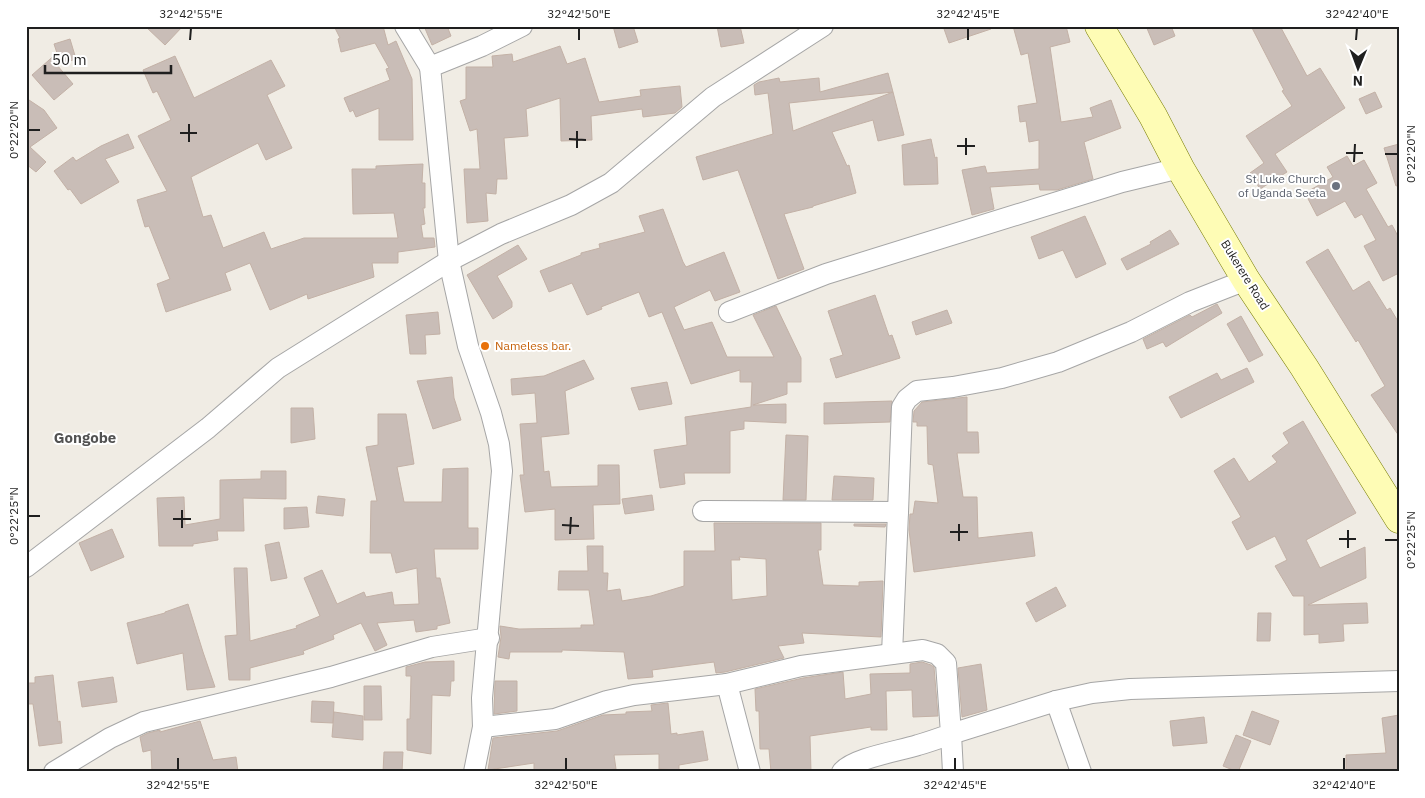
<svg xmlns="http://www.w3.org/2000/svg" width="1425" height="798" font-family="'IBM Plex Sans',sans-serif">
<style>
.building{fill:#c9bdb7;stroke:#c3b1a6;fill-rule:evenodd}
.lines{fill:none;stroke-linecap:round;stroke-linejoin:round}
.minor-casing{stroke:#a6a6a6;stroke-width:22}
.secondary-casing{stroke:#777c00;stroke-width:29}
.minor{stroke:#fff;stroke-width:20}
.secondary{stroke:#fefcb5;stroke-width:28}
.ticks{fill:none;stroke:#1f1f1f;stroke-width:2}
.worship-dot{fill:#6b7280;stroke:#fff;stroke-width:2}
.food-dot{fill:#e8710a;stroke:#fff;stroke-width:2}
.labels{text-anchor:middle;stroke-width:4;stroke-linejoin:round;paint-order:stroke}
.worship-label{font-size:12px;fill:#5b616d;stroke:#fff;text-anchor:end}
.street-label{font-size:12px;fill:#1f1f1f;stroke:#fff}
.food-label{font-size:12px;fill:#c56008;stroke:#fff;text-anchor:start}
.quarter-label{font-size:15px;font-weight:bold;fill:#525252;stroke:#fff}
.neatline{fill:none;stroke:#1f1f1f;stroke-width:2}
.ticks-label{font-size:12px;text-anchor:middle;fill:#1f1f1f}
</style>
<rect width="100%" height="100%" fill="#f0ece4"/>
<g class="building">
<polygon points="145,26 183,26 165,45"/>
<polygon points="334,26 383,26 388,45 396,41 412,79 413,140 379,140 379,108 356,117 353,110 350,112 344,98 390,80 386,69 389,68 375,43 341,52 338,39 340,38"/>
<polygon points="424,26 447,26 451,36 432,45"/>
<polygon points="613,26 633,26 638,42 619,48"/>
<polygon points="717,26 740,26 744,43 721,47"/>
<polygon points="943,26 990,26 991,29 949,43"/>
<polygon points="1013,26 1066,26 1070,42 1050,47 1061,122 1093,117 1090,108 1111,100 1121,128 1084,142 1093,179 1057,190 1040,190 1039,184 990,187 994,209 972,215 962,170 985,166 987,173 1039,169 1039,140 1029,142 1026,121 1020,122 1018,106 1037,103 1028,53 1021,55"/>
<polygon points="1146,26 1171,26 1175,36 1154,45"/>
<polygon points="1251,26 1280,26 1307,76 1320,68 1345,108 1275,154 1287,172 1260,189 1250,173 1264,163 1246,136 1292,106 1282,91 1284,90"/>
<polygon points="70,39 76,59 57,65 73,84 54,100 32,75 57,53 54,44"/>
<polygon points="560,46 567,64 585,58 599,102 641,96 640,90 680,86 682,107 675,113 643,117 642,109 591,116 592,140 561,141 560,98 526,109 528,136 504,138 507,179 497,179 496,194 486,193 488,221 467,223 464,169 480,169 477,129 470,131 460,101 466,99 466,67 493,67 492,56 512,54 513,62"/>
<polygon points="175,56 194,98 271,60 285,86 267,95 292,148 266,160 258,143 191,177 203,217 211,215 223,248 264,232 271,249 304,238 398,238 394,213 353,214 352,169 376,169 376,166 423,164 422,183 425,183 425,208 423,208 425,224 421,225 423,238 434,238 435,247 398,252 398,263 372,263 374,277 308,299 307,294 270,310 250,263 225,273 231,290 166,312 157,284 170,279 149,226 145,227 137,200 167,191 138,136 171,120 157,91 153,93 143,70"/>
<polygon points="888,73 893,92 789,103 793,131 893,92 904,135 878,141 873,120 832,132 847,166 849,165 856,193 813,206 813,207 784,214 804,269 778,279 738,170 703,180 696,157 773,134 768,93 755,95 754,85 759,82 779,78 780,82 819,78 820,92"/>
<polygon points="1375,92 1382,107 1366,114 1359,99"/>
<polygon points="26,98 44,110 57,128 30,147 46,162 36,172 26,164"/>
<polygon points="128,134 134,148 105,159 119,182 81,204 70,189 68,190 54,171 73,157 76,161 101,146"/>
<polygon points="931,139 935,158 937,157 938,184 904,185 902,145"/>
<polygon points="1399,144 1399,185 1396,186 1384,148"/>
<polygon points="1347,156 1353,166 1364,160 1377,183 1366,189 1388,227 1392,225 1399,238 1399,273 1383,281 1364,246 1376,240 1362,214 1355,218 1345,201 1317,216 1305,193 1333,177 1327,167"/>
<polygon points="663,209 683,262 686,267 724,252 740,292 715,301 710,290 674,307 684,330 712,322 727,357 774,357 753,315 776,306 801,358 801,382 787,382 787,394 753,405 786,404 786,423 744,421 744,429 730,431 730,473 684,473 685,484 660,488 654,450 687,445 685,417 751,407 752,382 740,382 740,370 691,384 662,312 649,317 639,292 601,307 602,309 587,315 572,283 549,292 540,271 581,255 581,253 600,248 599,244 645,232 639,216"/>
<polygon points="1085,216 1106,264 1076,278 1063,250 1039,259 1031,237"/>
<polygon points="1170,230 1179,244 1127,270 1121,259 1151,244 1150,242"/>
<polygon points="518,245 527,259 497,276 512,302 512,307 493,319 467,275"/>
<polygon points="1328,249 1353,291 1369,281 1387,310 1390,308 1399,323 1399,436 1371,395 1385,386 1358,340 1356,342 1306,262"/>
<polygon points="875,295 889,336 892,335 900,358 836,378 830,359 843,355 828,311"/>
<polygon points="1217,304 1222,313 1166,347 1163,342 1147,349 1143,339 1190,315 1192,317"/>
<polygon points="947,310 952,323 916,335 912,322"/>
<polygon points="438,312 440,334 425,335 426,354 410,354 406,315"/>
<polygon points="1241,316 1263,355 1249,362 1227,324"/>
<polygon points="584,360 594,379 565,391 569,434 541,437 544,472 549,471 551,487 598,486 598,465 619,465 620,504 593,505 594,539 555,540 555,509 525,512 520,475 524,475 520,424 537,423 535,393 512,395 511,379 544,376"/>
<polygon points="1247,368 1254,382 1181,418 1169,397 1217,373 1221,380"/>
<polygon points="452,377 454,398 461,420 433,429 417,381"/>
<polygon points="667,382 672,404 639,410 631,388"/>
<polygon points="967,397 967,432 978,432 979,453 957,453 963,497 977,497 978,538 1032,532 1035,556 914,572 909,530 910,514 913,514 915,501 938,503 933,465 928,464 927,426 917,426 917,422 913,422 914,411 922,402"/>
<polygon points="892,401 890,422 824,424 824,403"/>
<polygon points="291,408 313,408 315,439 291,443"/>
<polygon points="378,414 406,414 414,464 397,467 404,502 442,502 443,469 468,468 468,528 478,528 478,549 434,549 436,578 440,578 450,623 437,626 437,629 416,632 414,620 377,623 387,645 375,651 361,623 333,635 334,639 303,651 304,654 250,668 250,680 229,680 225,636 237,635 234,568 247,568 250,641 297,628 296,626 320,616 304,578 322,570 337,604 364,592 366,597 392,592 394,605 419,604 417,568 396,573 391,553 370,553 371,501 377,501 366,447 378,445"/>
<polygon points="1303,421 1356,513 1306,540 1320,568 1365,547 1366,578 1308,605 1367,603 1368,623 1343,624 1344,641 1319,643 1319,634 1304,635 1304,596 1293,596 1275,566 1287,560 1275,536 1247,550 1232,522 1241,517 1214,471 1234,458 1249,482 1277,462 1272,456 1289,443 1283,433"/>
<polygon points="786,435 808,436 806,500 783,500"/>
<polygon points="261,471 286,471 286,499 243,498 244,531 217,531 218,540 193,544 193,546 159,546 157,498 184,497 185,525 220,519 220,480 261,479"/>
<polygon points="834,476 874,478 873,500 832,500"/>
<polygon points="652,495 654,510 625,514 622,499"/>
<polygon points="318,496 345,499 343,516 316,513"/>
<polygon points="307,507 309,527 284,529 284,508"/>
<path d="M714 523H821V550H818L823 585 859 586V582L883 581 881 637 802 633 804 643 778 646 784 658 725 672 716 673 714 662 652 670 653 677 628 679 624 652 562 650V652H510L509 659 498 657 501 637 500 626 519 629 581 628V625H594L589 590H558L559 571H588L587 546H603V573H608L607 591 620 589 622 601 651 596 684 586V551H715ZM739 557 766 559 767 596 732 600 731 560H740Z"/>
<polygon points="854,524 886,524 885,527 854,526"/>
<polygon points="112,529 124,557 91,571 79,543"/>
<polygon points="279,542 287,578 271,581 265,545"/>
<polygon points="1056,587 1066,606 1036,622 1026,603"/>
<polygon points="188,604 203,652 215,687 187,690 183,653 137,664 127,623 165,613 165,612"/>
<polygon points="1258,613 1271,613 1270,641 1257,641"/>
<polygon points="454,661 454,681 451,681 450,696 432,695 431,754 407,750 407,719 410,719 411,676 406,676 406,667 425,662"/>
<polygon points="922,662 931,665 934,667 938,716 913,717 912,690 886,691 887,730 871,730 871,727 810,736 811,772 771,772 769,749 760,749 759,711 756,711 755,689 803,678 843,672 845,699 871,694 870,674 910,673 910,664"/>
<polygon points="981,664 987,710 962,717 958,668"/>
<polygon points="53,675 58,722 60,721 62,743 39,746 33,704 26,704 26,683 35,683 35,677"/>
<polygon points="113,677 117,702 82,707 78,682"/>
<polygon points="495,681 517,681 517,711 494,714"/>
<polygon points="364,686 381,686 382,720 364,720"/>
<polygon points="312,701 334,702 333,723 311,722"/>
<polygon points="668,703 671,734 677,733 677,735 703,731 708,760 679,765 679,770 659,769 659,754 614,755 616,769 589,772 534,772 534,763 488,770 493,738 557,731 603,715 626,714 626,712 652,711 651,705"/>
<polygon points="1252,711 1279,721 1270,745 1243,735"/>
<polygon points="334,712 363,716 363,740 332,737"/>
<polygon points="1399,715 1399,772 1346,772 1346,755 1386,753 1382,718"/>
<polygon points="1204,717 1207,743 1173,746 1170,721"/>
<polygon points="200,721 213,760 236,757 238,772 152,772 151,750 143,752 140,737 148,733 160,730 160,732"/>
<polygon points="1236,735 1251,741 1238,772 1223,766"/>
<polygon points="384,752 403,752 402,772 383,772"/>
</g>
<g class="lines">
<g class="minor-casing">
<g id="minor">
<polyline points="405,26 430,67"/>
<polyline points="729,312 826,274 1122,182 1180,168"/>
<polyline points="703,511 898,512 902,407 907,399 917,391 953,387 1002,378 1058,362 1131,332 1190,302 1246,280"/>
<polyline points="26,567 208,428 278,368 449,261 501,234 571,205 611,183 713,97 823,26"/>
<polyline points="892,654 898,512"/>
<polyline points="727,684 750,772"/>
<polyline points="1056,701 1081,772"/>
<path d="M483 727 555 719 607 701 634 695 727 684 801 666 923 650 937 654 946 663 951 734C940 738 929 742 918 745 900 751 853 758 842 772"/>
<polyline points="54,772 110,738 144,722 331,677 432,647 489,638"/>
<polyline points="474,772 483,727 482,698 502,471 499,444 491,413 468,346 449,261 430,67 482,46 522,26"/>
<polyline points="953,772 951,734 1056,701 1092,693 1130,689 1399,681"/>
</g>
</g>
<g class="secondary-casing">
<polyline id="secondary" points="1099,26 1153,116 1180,168 1246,280 1304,367 1399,519"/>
</g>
<use href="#minor" class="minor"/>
<use href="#secondary" class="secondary"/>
</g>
<path class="ticks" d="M190 40 191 28M579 40V28M968 40V28M1356 40 1357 28M28 130H40M180 133H197M569 139 586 140M189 142V124M957 146H975M577 148V131M1346 153H1363M1385 154H1398M966 155V138M1354 162 1355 144M28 516H40M173 519H191M562 525 579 526M182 528V510M950 532H968M570 534 571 517M1339 539H1356M1385 540H1398M959 541V524M1348 548V530M178 770V758M566 770V758M955 770V758M1344 770V758"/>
<circle class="worship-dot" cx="1336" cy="186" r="5"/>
<circle class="food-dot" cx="485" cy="346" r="5"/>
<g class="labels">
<g class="worship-label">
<text x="1326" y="183">St Luke Church<tspan x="1326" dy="14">of Uganda Seeta</tspan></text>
</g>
<g class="street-label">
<text transform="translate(1245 275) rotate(58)" y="4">Bukerere Road</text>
</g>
<g class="food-label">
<text x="495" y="350">Nameless bar.</text>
</g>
<g class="quarter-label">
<text x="85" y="443">Gongobe</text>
</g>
</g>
<rect width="1425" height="798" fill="none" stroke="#ffffff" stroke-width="55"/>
<g transform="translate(1358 68) rotate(181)" stroke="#ffffff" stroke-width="4" paint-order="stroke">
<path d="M0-4L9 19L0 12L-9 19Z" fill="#1f1f1f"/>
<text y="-8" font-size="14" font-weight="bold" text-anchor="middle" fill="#1f1f1f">N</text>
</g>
<path d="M45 65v8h126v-8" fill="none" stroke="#1f1f1f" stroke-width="2.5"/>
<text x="52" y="65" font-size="15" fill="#1f1f1f" stroke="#ffffff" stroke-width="4" paint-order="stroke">50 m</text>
<rect x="28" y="28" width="1370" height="742" class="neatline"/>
<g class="ticks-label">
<text x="191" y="18">32°42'55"E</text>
<text x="579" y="18">32°42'50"E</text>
<text x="968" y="18">32°42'45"E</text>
<text x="1357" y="18">32°42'40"E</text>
<text transform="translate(14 130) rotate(-90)" y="4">0°22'20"N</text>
<text transform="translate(1411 154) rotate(-90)" y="4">0°22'20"N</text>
<text transform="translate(14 516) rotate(-90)" y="4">0°22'25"N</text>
<text transform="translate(1411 540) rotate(-90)" y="4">0°22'25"N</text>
<text x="178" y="789">32°42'55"E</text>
<text x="566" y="789">32°42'50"E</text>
<text x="955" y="789">32°42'45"E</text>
<text x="1344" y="789">32°42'40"E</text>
</g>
</svg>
